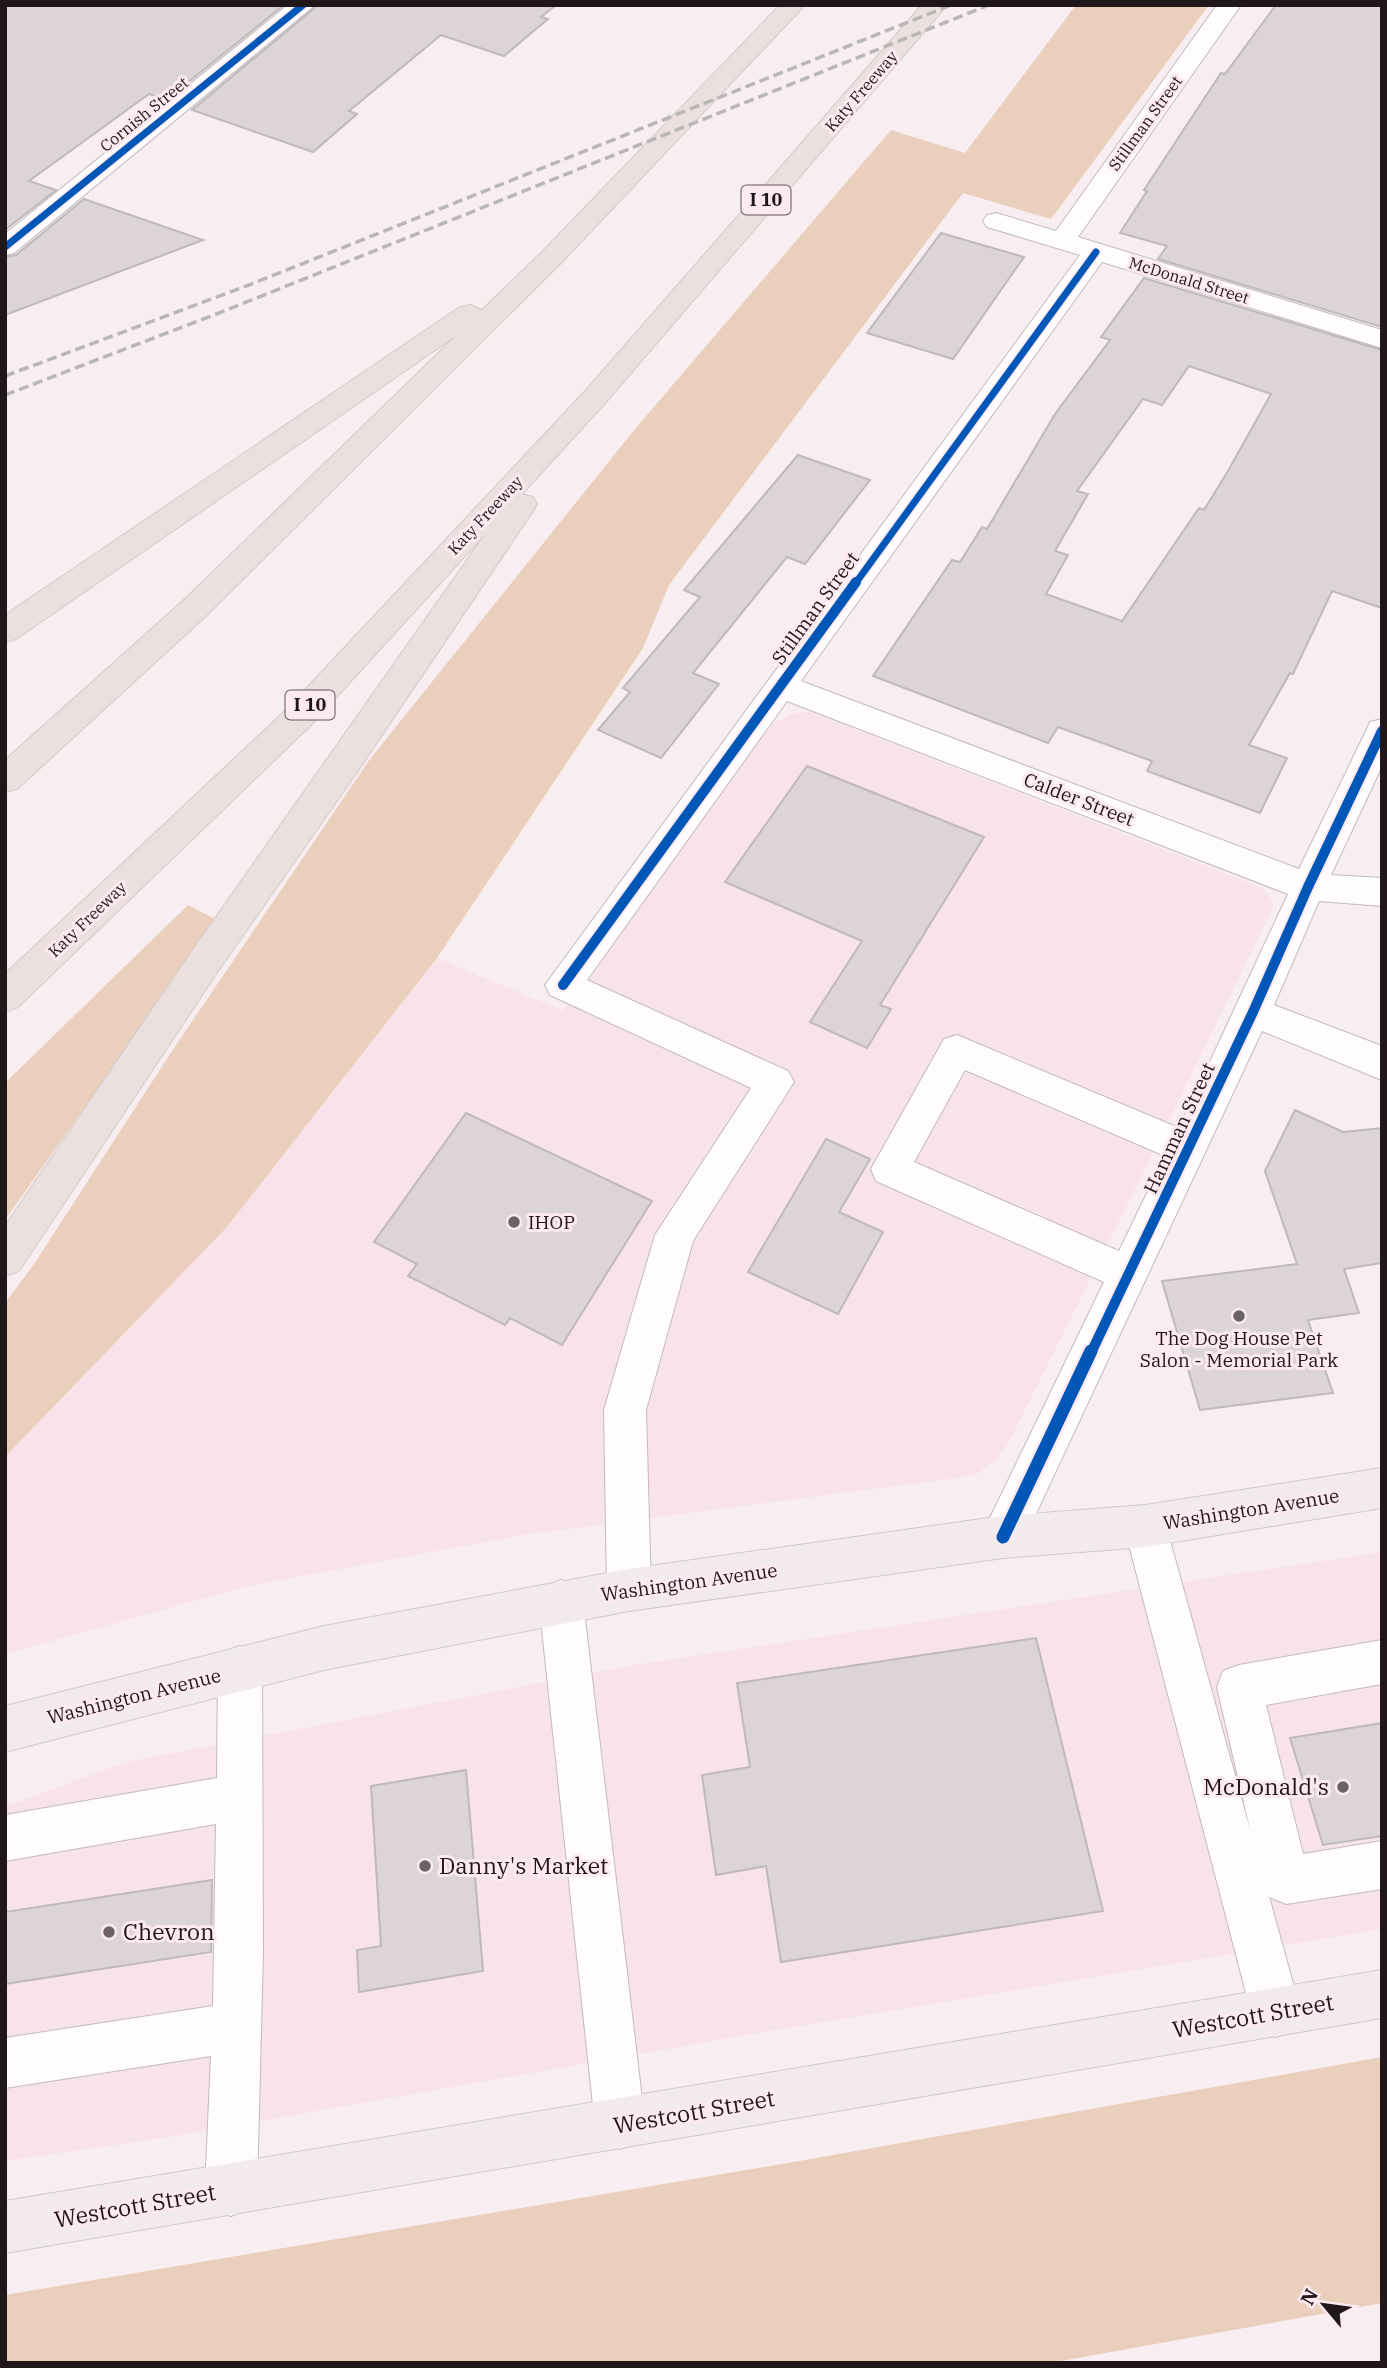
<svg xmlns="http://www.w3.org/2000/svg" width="1387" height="2368" font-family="'IBM Plex Serif',serif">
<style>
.built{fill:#f9e3ea}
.green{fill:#eacfbc}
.building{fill:#dcd4d8;stroke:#bfb8bc;stroke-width:2;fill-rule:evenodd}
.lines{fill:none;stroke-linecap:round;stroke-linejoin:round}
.minor-casing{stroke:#c3babd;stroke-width:2}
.major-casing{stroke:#d0cacc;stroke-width:2}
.highway-casing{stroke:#d0cacc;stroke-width:2}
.minor{fill:#fefcfd;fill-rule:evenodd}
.major{fill:#f3ebeb;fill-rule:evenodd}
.highway{fill:#ebe0de;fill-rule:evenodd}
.rail{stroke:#b8b6b6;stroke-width:3.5;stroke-dasharray:10 5;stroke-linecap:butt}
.cycleway-far2-casing{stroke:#fceaf0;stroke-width:10}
.cycleway-far1-casing{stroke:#fceaf0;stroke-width:14}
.cycleway-casing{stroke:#fceaf0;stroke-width:18}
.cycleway-far2{stroke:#0057b8;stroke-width:7}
.cycleway-far1{stroke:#0057b8;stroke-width:10}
.cycleway{stroke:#0057b8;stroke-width:13}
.poi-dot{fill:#6b6265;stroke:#fceaf0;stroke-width:2.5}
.labels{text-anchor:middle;stroke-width:6;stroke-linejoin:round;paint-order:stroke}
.far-street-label{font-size:16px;fill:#1f1719;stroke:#fceaf0}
.shield{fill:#fceaf0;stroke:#61565a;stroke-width:2}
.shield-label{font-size:18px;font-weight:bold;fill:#1f1719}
.street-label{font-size:19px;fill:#1f1719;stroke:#fceaf0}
.poi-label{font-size:19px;fill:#1f1719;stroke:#fceaf0;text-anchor:start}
.near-poi-label{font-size:23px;fill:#1f1719;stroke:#fceaf0;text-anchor:start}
.near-street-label{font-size:23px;fill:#1f1719;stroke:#fceaf0}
</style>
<rect width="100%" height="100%" fill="#f8eef1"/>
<g class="built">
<polygon points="812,712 1255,885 1266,892 1272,900 1273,909 1140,1179 1008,1444 996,1460 977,1474 964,1477 523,1535 248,1586 5,1654 5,1457 227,1227 437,958 563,1011 770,725 794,713"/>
<polygon points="1382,1552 1382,1929 746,2035 170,2137 5,2161 5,1807 126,1762 634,1665"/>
</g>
<g class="green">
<polygon points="1076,5 1209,5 1051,219 963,193 669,585 643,648 437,958 227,1227 5,1457 5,1303 34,1264 174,1048 370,759 635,429 891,130 965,153"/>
<polygon points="188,905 217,920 5,1220 5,1083"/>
<polygon points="1382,2057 1382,2303 1050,2363 5,2363 5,2295 788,2163"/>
</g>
<g class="building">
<polygon points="5,5 284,5 166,100 149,94 29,181 56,190 5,230"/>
<polygon points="318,5 556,5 541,17 548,19 504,56 441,35 349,111 357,114 313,152 192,110"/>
<polygon points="1276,5 1382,5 1382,327 1158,259 1167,246 1120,233 1147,191 1144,190 1221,73 1225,74"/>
<polygon points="84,199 203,240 5,315 5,257 16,255"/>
<polygon points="941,233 1024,257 953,359 867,333"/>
<path d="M1144 278 1382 350V608L1332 591 1293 674 1290 673 1249 745 1287 758 1260 813 1147 771 1152 761 1058 727 1048 743 873 676 952 560 960 562 982 527 987 529 1055 414 1110 340 1101 337ZM1189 366 1271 394 1228 471 1204 510 1199 508 1122 621 1046 594 1068 555 1055 551 1088 494 1077 491 1143 399 1162 405Z"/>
<polygon points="798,455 870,480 805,564 787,557 693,673 719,684 661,758 598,730 630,692 623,688 700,597 684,590"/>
<polygon points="807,766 984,837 880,1005 891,1009 867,1048 810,1022 862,941 725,882"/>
<polygon points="1295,1110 1343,1132 1382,1128 1382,1263 1344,1269 1359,1313 1308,1320 1333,1393 1200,1410 1162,1281 1297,1264 1265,1171"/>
<polygon points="466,1113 652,1201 562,1345 510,1318 505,1325 408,1276 417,1264 374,1242"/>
<polygon points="826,1139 870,1159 839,1212 883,1232 838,1314 748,1272"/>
<polygon points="1036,1638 1103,1911 781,1962 766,1866 716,1875 702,1775 750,1767 737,1683"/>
<polygon points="1382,1723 1382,1836 1323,1845 1290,1738"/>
<polygon points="466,1770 483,1971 359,1992 357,1950 381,1946 371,1786"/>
<polygon points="212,1880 211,1952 5,1984 5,1912"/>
</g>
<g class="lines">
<g class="minor-casing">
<g id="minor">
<polygon points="288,5 315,5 14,253 5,255 5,234"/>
<path d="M1217 5H1241L1078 237 1382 330V348L1102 262 801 681 1299 869 1366 731 1370 722 1382 719V766L1331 875 1382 878V906L1319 901 1274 1005 1382 1046V1080L1262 1031 1018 1552 1003 1558 988 1552 981 1537 988 1522 1104 1282 876 1181 871 1169 944 1039 957 1035 1179 1128 1288 894 787 701 587 980 788 1071 794 1082 693 1241 646 1410 651 1590 644 1605 629 1611 614 1605 607 1590 604 1410 655 1235 751 1088 550 995 545 985 1080 255 987 227 983 221 987 215 996 213 1056 231ZM965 1070 1165 1156 1119 1251 914 1162Z"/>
<polygon points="1145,1505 1160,1511 1166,1526 1251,1833 1217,1687 1223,1671 1239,1665 1382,1640 1382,1684 1266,1705 1303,1854 1382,1841 1382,1889 1286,1904 1269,1897 1268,1893 1301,2012 1293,2029 1276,2037 1259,2029 1251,2012 1124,1526 1130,1511"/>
<polygon points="561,1580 577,1587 583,1602 645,2124 638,2142 620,2149 602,2142 595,2124 539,1602 545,1587"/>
<polygon points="240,1646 256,1652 262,1668 263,1952 257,2190 249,2208 231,2216 213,2208 205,2190 211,2056 5,2088 5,2038 213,2006 216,1824 5,1861 5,1815 217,1778 218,1668 224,1652"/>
</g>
</g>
<g class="major-casing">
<g id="major">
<polygon points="1382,1468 1382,1508 1145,1547 1003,1558 629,1611 324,1670 5,1752 5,1706 324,1626 629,1569 1003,1516 1145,1505"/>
<polygon points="1382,1970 1382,2018 5,2253 5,2201"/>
</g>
</g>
<g class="highway-casing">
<g id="highway">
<polygon points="780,5 805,5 562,262 207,615 17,789 5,792 5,760 185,599 457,335 16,639 5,642 5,615 460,307 470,305 482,310 544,250"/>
<polygon points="922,5 947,5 607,401 522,494 533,497 537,504 533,511 355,775 216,974 19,1271 5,1276 5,1226 190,954 486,533 310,726 18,1007 5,1012 5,974 286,710 587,389"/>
</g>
</g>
<use href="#minor" class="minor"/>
<use href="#major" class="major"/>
<use href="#highway" class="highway"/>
<g class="rail">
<polyline points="5,376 249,285 951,5"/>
<polyline points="5,395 219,313 989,5"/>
</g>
<g class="cycleway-far2-casing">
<g id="cycleway-far2">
<polyline points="5,247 303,5"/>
<polyline points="855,584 1096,252"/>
</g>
</g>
<g class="cycleway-far1-casing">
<g id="cycleway-far1">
<polyline points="563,985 856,582"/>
<polyline points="1091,1353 1253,1012 1308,887 1382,731"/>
</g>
</g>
<g class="cycleway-casing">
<polyline id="cycleway" points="1003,1537 1091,1351"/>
</g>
<use href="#cycleway-far2" class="cycleway-far2"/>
<use href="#cycleway-far1" class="cycleway-far1"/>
<use href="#cycleway" class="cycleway"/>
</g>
<g class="poi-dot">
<circle cx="514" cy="1222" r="7"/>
<circle cx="1239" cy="1316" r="7"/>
<circle cx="1343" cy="1787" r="7"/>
<circle cx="425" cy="1866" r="7"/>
<circle cx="109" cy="1932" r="7"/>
</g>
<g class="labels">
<g class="far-street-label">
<text transform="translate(861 91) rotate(-49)" y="6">Katy Freeway</text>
<text transform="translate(144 114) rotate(-39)" y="6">Cornish Street</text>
<text transform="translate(1145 123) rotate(-54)" y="6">Stillman Street</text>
<text transform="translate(1189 280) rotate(17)" y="6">McDonald Street</text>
<text transform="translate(485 515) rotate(-47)" y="6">Katy Freeway</text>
<text transform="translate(87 919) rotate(-44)" y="6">Katy Freeway</text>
</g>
<g class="shield">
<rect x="741.5" y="185.5" width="49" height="29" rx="5"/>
<rect x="285.5" y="690.5" width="49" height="29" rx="5"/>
</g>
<g class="shield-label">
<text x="766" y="206">I 10</text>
<text x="310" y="711">I 10</text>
</g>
<g class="street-label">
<text transform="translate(815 608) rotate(-54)" y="7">Stillman Street</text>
<text transform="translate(1079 799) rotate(21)" y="7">Calder Street</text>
<text transform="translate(1179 1128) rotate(-65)" y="7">Hamman Street</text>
<text transform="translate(1251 1509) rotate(-9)" y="7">Washington Avenue</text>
<text transform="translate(689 1582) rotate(-8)" y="7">Washington Avenue</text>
<text transform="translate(134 1696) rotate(-14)" y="7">Washington Avenue</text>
</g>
<g class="poi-label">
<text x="528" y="1229">IHOP</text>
<text x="1239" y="1345" text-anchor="middle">The Dog House Pet<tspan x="1239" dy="22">Salon - Memorial Park</tspan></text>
</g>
<g class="near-poi-label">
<text x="1329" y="1795" text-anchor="end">McDonald's</text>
<text x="439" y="1874">Danny's Market</text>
<text x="123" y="1940">Chevron</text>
</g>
<g class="near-street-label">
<text transform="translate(1253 2016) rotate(-10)" y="8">Westcott Street</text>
<text transform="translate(694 2112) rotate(-10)" y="8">Westcott Street</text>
<text transform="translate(135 2206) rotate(-10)" y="8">Westcott Street</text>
</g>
</g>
<rect width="1387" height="2368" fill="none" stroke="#1f1719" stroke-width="14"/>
<g transform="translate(1324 2305) rotate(299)" stroke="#fceaf0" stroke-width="5" paint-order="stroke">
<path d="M0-5L12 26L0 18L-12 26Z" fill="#1f1719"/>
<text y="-10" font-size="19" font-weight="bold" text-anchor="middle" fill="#1f1719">N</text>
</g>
</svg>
